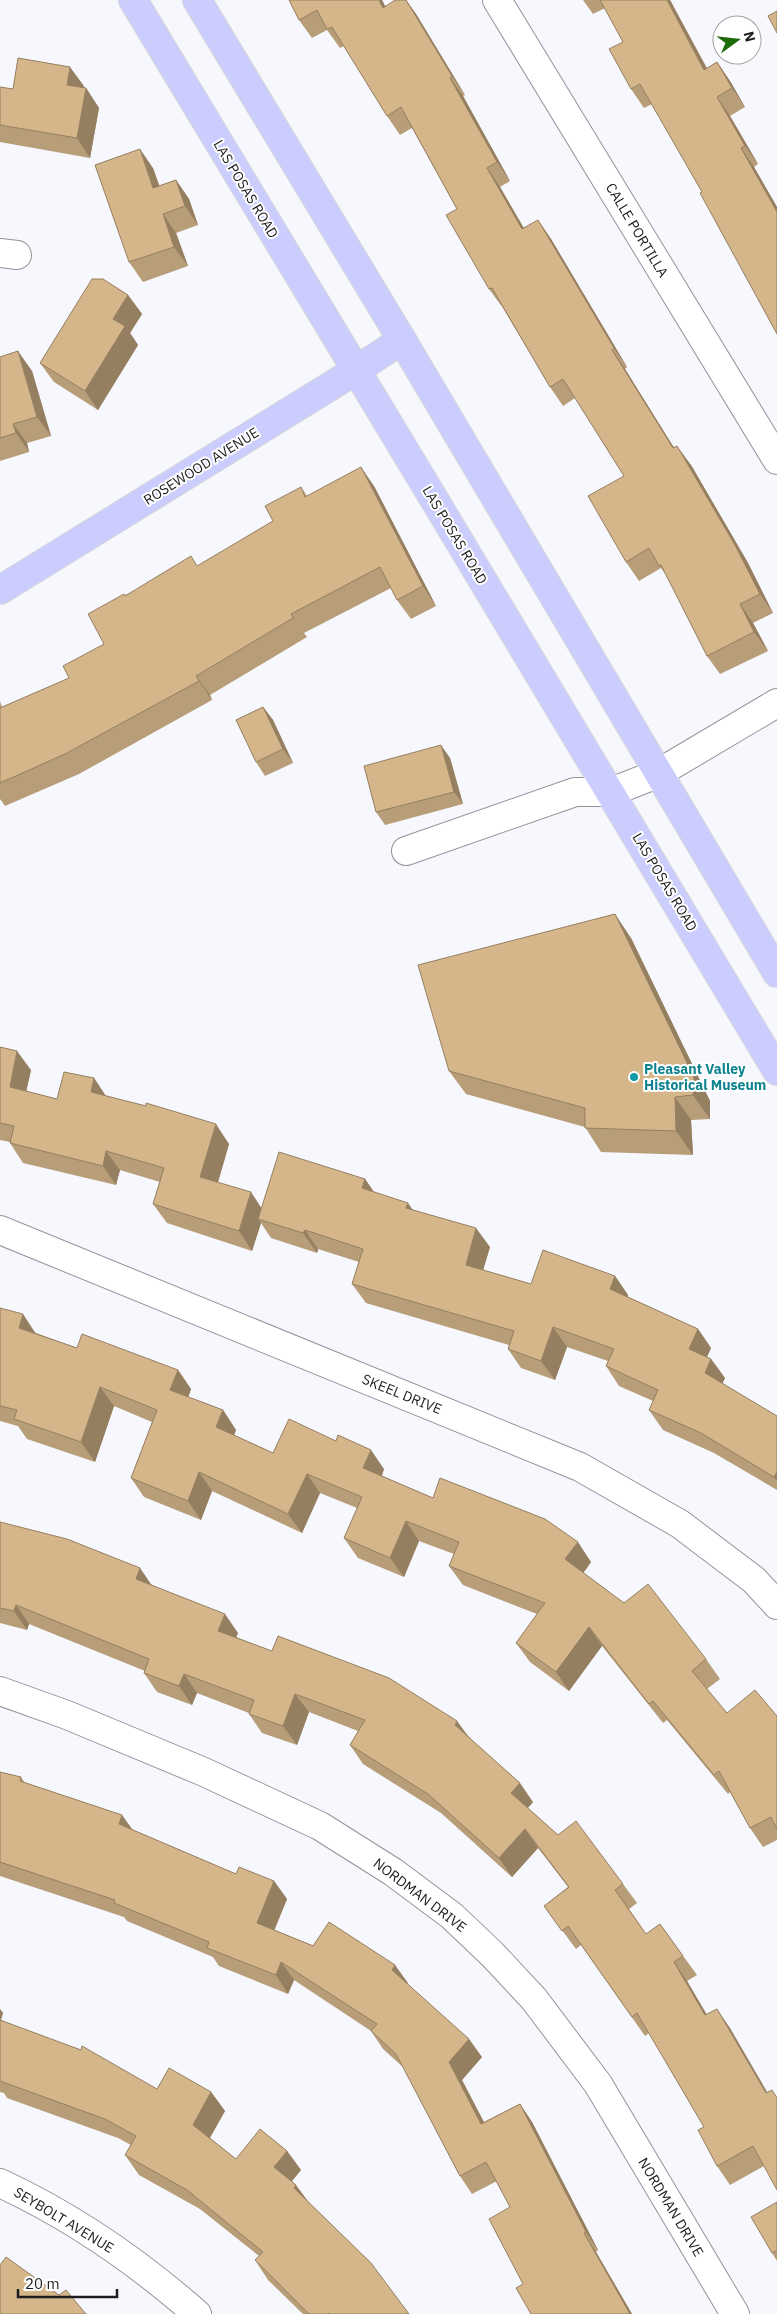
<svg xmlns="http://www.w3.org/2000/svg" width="777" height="2314" font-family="'IBM Plex Sans',sans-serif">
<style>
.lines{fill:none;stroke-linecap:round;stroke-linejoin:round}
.minor-casing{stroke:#93949a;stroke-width:30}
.major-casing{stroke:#d6d6d7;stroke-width:30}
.minor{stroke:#fff;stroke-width:28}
.major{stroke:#cbcdfe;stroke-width:28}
.wall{fill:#b79d78}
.shaded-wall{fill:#957f61}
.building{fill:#d5b68b;stroke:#957f61}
.culture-dot{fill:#0f9aa8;stroke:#fff;stroke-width:2}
.labels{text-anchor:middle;stroke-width:4;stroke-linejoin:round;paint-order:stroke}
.street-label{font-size:14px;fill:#1d1d1f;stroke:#fff}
.culture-label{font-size:14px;font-weight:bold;fill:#0d838f;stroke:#fff;text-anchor:start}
</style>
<rect width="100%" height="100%" fill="#f7f7fe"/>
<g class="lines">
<g class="minor-casing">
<g id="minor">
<polyline points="497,0 777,460"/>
<polyline points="0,253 17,255"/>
<polyline points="406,851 575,792 611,792 657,774 777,703"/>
<polyline points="0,1230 580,1467 680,1524 754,1580 777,1605"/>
<polyline points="0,1691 67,1715 204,1772 320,1826 393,1872 452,1916 492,1954 534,1999 598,2084 735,2314"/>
<path d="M0 2183C71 2216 138 2262 197 2314"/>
</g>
</g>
<g class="major-casing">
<g id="major">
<path d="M133 0C347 357 565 713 777 1071"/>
<polyline points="197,0 402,340 777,973"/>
<polyline points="0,590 355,371 402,340"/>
</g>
</g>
<use href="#minor" class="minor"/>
<use href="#major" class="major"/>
</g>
<g class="wall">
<polygon points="289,0 382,0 385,6 406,0 416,14 465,95 463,96 510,181 500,187 524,228 538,220 551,239 627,367 625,369 674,448 691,465 748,563 773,613 753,623 768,651 720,674 707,656 669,579 661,568 639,581 626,562 624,476 575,398 563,406 550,387 503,308 489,289 457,209 412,128 400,135 387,116 344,46 340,48 327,30 312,38 299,20"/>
<polygon points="583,0 670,0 707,68 717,62 730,81 745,107 730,116 758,164 754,167 777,207 777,334 702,192 652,104 644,108 631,89 623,42 605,8 593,14"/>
<polygon points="84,86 83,88 86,88 99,108 90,158 0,142 0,87 13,89"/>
<polygon points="153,168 159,186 176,180 189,199 198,225 176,233 188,266 143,282 129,262"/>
<polygon points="128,295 142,314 130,333 138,345 98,410 54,382 40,363"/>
<polygon points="0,357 32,371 51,436 27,443 29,452 0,461"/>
<polygon points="374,486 436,606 411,619 397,600 391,588 304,633 307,637 210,695 212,700 79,774 5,806 0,799 0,701 2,707 69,678 104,644 125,595 198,566 273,521 301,487 307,496"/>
<polygon points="263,707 273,720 293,763 265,776 256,762"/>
<polygon points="450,758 463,804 385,825 376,812"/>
<polygon points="631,938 710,1101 710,1119 691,1120 693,1155 601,1152 585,1127 466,1094 449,1071"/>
<polygon points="0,1047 31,1070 26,1091 57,1099 94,1078 106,1096 229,1144 218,1182 261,1208 365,1179 374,1192 490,1247 483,1270 531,1284 615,1276 628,1295 628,1297 698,1329 711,1348 707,1357 711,1359 725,1378 722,1384 777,1416 777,1490 714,1453 663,1430 649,1410 653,1401 619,1386 606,1366 608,1361 567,1347 555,1380 521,1368 508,1349 509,1345 366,1303 352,1284 359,1262 318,1249 317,1253 271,1238 261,1223 252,1251 167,1223 153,1204 160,1182 120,1170 116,1185 23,1163 10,1143 10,1142 0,1140"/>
<polygon points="0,1308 36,1333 77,1348 178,1370 191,1389 188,1397 223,1410 236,1430 234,1435 273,1453 384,1469 382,1476 433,1498 591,1562 583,1573 624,1603 706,1659 720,1679 707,1689 727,1713 777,1716 777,1840 763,1847 750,1828 730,1792 728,1794 667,1720 663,1723 602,1646 569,1691 530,1662 516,1643 537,1614 463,1585 449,1566 454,1554 419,1541 404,1577 358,1558 344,1538 357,1508 320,1493 302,1533 212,1491 201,1520 144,1497 131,1478 152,1422 114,1406 95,1462 27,1439 18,1426 0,1421"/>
<polygon points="0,1522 152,1585 238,1633 236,1637 468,1736 533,1802 528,1808 558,1835 623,1884 637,1903 629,1909 646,1934 660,1924 697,1975 687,1981 707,2015 730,2028 764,2166 730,2185 717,2166 704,2127 649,2033 645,2036 581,1945 576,1949 544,1906 568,1887 538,1848 512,1877 441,1813 363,1764 350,1745 358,1731 309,1712 297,1745 262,1733 249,1714 249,1713 197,1693 192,1705 157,1692 144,1673 145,1671 29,1624 27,1630 0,1623"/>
<polygon points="0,1772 21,1777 25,1783 133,1830 236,1874 274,1881 287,1899 274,1930 408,1983 407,1984 482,2057 462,2080 484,2122 520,2104 532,2122 598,2250 596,2252 632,2314 531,2314 523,2284 510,2207 497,2181 472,2194 460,2176 403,2067 383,2049 371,2031 294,1980 288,1994 219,1966 213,1957 127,1921 124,1917 0,1876"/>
<polygon points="0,2009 3,2013 1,2020 157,2089 211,2092 225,2111 210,2138 236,2159 287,2151 301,2170 292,2181 307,2201 409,2314 303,2314 268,2280 255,2260 259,2256 200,2209 139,2175 125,2155 131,2145 118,2138 7,2098 4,2093 0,2092"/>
<polygon points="777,2202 777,2261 772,2253"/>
</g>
<g class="shaded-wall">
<polygon points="379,0 382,0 396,27 383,8"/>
<polygon points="406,0 416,14 465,95 452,76"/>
<polygon points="667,0 670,0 717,88 704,70"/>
<polygon points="717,62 730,81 745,107 732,88"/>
<polygon points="70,67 84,86 81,104 67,85"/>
<polygon points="450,78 463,96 510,181 497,162"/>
<polygon points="86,88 99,108 90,158 77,138"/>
<polygon points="717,97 730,116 758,164 745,146"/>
<polygon points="741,148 754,167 777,207 777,212"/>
<polygon points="140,149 153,168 167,207 153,188"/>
<polygon points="487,168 500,187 535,248 522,229"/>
<polygon points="176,180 189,199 198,225 185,206"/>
<polygon points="163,214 176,233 188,266 174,247"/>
<polygon points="538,220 551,239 627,367 614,348"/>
<polygon points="128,295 142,314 130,333 138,345 98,410 85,391 113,319"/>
<polygon points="612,350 625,369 686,467 673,448"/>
<polygon points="18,351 32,371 51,436 37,417"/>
<polygon points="13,424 27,443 29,452 16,433"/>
<polygon points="677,446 691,465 748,563 773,613 760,594"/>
<polygon points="361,467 374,486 436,606 423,586"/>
<polygon points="740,604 753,623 768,651 754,632"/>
<polygon points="196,676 210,695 212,700 199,681"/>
<polygon points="263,707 273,720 293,763 283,749"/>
<polygon points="441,745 450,758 463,804 454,792"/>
<polygon points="615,914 631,938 710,1101 710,1119 693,1095"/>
<polygon points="17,1051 31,1070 23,1106 10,1087"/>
<polygon points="94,1078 107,1098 91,1092"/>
<polygon points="675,1097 691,1120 693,1155 676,1131"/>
<polygon points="216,1124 229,1144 214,1196 200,1177"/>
<polygon points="106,1151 120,1170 116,1185 103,1166"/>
<polygon points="365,1179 378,1198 362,1188"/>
<polygon points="251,1192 264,1212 258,1219 261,1223 252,1251 239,1231"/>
<polygon points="408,1203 421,1222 406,1208"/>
<polygon points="476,1228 490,1247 479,1284 466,1265"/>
<polygon points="305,1230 318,1249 317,1253 303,1233"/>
<polygon points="615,1276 628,1295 624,1309 610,1289"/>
<polygon points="23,1314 36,1334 19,1328"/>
<polygon points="553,1327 567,1347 555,1380 541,1361"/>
<polygon points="698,1329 711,1348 702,1368 689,1349"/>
<polygon points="711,1359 725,1378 718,1393 705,1373"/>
<polygon points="178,1370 191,1389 184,1409 170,1390"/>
<polygon points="100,1387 114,1406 95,1462 81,1442"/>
<polygon points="223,1410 236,1430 230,1446 216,1427"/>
<polygon points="371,1450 384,1469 377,1487 363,1468"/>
<polygon points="199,1472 212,1491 201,1520 188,1501"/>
<polygon points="777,1472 777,1481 774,1477"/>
<polygon points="307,1474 320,1493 302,1533 288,1514"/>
<polygon points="406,1521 419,1541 404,1577 390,1558"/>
<polygon points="578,1542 591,1562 579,1579 565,1559"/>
<polygon points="140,1568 153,1587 136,1579"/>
<polygon points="16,1605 29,1624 27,1630 14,1611"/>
<polygon points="225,1614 238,1633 231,1650 218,1631"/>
<polygon points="589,1627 602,1646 569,1691 556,1672"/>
<polygon points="184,1674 197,1693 192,1705 179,1686"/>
<polygon points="295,1694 309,1712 297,1745 283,1726"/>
<polygon points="457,1721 471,1740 455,1725"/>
<polygon points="520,1783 533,1802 524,1812 511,1793"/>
<polygon points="122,1815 135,1833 119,1824"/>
<polygon points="525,1829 538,1848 512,1877 499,1858"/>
<polygon points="274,1881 287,1899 270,1941 257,1923"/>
<polygon points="281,1962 294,1980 288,1994 276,1975"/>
<polygon points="674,1962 687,1981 718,2034 705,2015"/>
<polygon points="395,1965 408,1983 404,1988 392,1970"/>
<polygon points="0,2009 3,2013 0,2022"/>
<polygon points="717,2009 730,2028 777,2109 766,2093"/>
<polygon points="469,2039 482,2057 462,2080 494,2142 481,2124 449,2062"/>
<polygon points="211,2092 225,2111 206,2144 193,2125"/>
<polygon points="520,2104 532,2122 598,2250 586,2232"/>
<polygon points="287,2151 301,2170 287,2187 274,2167"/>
<polygon points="296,2185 310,2204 294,2188"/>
<polygon points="584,2233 596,2252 632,2314 630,2314"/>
</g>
<g class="building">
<polygon points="289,0 379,0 383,8 395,0 406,0 452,76 450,78 497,162 487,168 522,229 538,220 614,348 612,350 673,448 677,446 735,545 760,594 740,604 754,632 707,656 661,565 659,566 649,548 626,562 588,496 624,476 563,379 550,387 492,288 489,289 446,215 457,209 401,107 387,116 332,27 327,29 317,10 299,20"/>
<polygon points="600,0 667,0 704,70 717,62 732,88 717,97 745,146 741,148 777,212 777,334 700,193 702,192 640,84 631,89 609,49 623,42"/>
<polygon points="777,11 777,33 768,16"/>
<polygon points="18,58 70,67 67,85 86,88 77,138 0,125 0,87 13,89"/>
<polygon points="140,149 153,188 176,180 185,206 163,214 174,247 129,262 95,165"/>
<polygon points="92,279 103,279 128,295 113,319 125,326 85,391 40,363"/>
<polygon points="18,351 37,417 13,424 16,433 0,438 0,357"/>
<polygon points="361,467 423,586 397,600 380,567 291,614 293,618 196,676 199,681 65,754 0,783 0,708 69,678 63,666 104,644 88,614 124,594 125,596 191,556 197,566 273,521 265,506 301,487 305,497"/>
<polygon points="263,707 283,749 256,762 236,720"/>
<polygon points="441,745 454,792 376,812 364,766"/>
<polygon points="615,914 694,1077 693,1095 675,1097 676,1131 585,1128 585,1108 449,1071 418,965"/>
<polygon points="0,1047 17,1051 10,1087 57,1099 64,1072 94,1078 91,1092 146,1106 146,1103 216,1124 200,1177 251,1192 239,1231 153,1204 164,1168 106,1151 103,1166 10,1143 14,1126 0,1123"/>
<polygon points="279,1152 365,1179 362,1188 408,1203 406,1208 476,1228 466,1265 531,1284 543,1250 615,1276 610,1289 698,1329 689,1349 711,1359 705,1373 777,1416 777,1472 774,1477 701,1433 649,1410 658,1390 606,1366 614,1349 553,1327 541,1361 508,1349 514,1331 352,1284 363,1249 305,1230 303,1233 258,1219"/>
<polygon points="0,1308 23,1314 19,1328 77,1348 82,1334 178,1370 170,1390 223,1410 216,1427 273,1453 289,1419 336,1441 338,1435 371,1450 363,1468 433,1498 440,1478 545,1519 578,1542 565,1559 624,1603 648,1584 706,1659 692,1671 727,1713 755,1690 777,1716 777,1829 771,1817 750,1828 719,1771 714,1775 653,1701 649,1704 589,1627 556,1672 516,1643 545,1603 449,1566 459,1542 406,1521 390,1558 344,1538 362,1497 307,1474 288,1514 199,1472 188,1501 131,1478 157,1410 100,1387 81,1442 14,1419 17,1410 0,1406"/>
<polygon points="0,1522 67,1539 140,1568 136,1579 225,1614 218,1631 272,1651 278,1636 389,1678 457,1721 455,1725 520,1783 511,1793 558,1835 576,1821 623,1884 615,1890 646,1934 660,1924 683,1956 674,1962 705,2015 717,2009 766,2093 772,2090 777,2098 777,2190 753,2146 717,2166 698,2130 704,2127 637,2013 632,2017 568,1926 562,1931 544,1906 569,1887 525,1829 499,1858 428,1794 350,1745 365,1720 295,1694 283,1726 249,1714 254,1700 184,1674 179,1686 144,1673 149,1659 16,1605 14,1611 0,1608"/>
<polygon points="0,1772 21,1777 20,1781 122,1815 119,1824 236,1874 239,1867 274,1881 257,1923 313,1946 329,1922 395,1965 392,1970 469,2039 449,2062 481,2124 520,2104 586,2232 584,2233 630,2314 531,2314 516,2288 523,2284 489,2219 510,2207 486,2162 460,2176 396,2054 371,2031 377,2024 281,1962 276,1975 207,1948 209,1942 114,1903 115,1900 0,1862"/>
<polygon points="0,2020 81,2050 82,2046 157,2089 169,2068 211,2092 193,2125 236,2159 260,2129 287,2151 274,2167 296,2185 294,2188 371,2263 409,2314 330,2314 329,2313 328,2314 309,2314 255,2260 263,2252 187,2190 125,2155 136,2136 105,2119 0,2081"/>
<polygon points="777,2202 777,2250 772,2253 751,2217"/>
<polygon points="6,2257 59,2295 66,2290 86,2314 0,2314 0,2265"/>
</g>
<circle class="culture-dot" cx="634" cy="1077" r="5"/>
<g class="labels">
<g class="street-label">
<text transform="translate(246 189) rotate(59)" y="5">LAS POSAS ROAD</text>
<text transform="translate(637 230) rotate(59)" y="5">CALLE PORTILLA</text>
<text transform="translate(201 466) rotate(-32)" y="5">ROSEWOOD AVENUE</text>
<text transform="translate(455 535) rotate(59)" y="5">LAS POSAS ROAD</text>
<text transform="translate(665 882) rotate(59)" y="5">LAS POSAS ROAD</text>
<text transform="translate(402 1394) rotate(22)" y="5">SKEEL DRIVE</text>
<text transform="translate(420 1895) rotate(37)" y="5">NORDMAN DRIVE</text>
<text transform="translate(671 2207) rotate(59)" y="5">NORDMAN DRIVE</text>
<text transform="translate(64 2220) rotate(31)" y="5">SEYBOLT AVENUE</text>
</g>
<g class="culture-label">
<text x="644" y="1074">Pleasant Valley<tspan x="644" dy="16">Historical Museum</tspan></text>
</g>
</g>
<g transform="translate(737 40) rotate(75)"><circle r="24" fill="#ffffff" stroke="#a5a5a5"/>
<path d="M0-4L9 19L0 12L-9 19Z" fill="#1d6a09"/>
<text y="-8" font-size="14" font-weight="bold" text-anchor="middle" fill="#1d1d1f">N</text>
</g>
<path d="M18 2289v8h99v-8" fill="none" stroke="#1d1d1f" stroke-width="2.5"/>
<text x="25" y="2289" font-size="15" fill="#1d1d1f" stroke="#ffffff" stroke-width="4" paint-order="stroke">20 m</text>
</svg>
